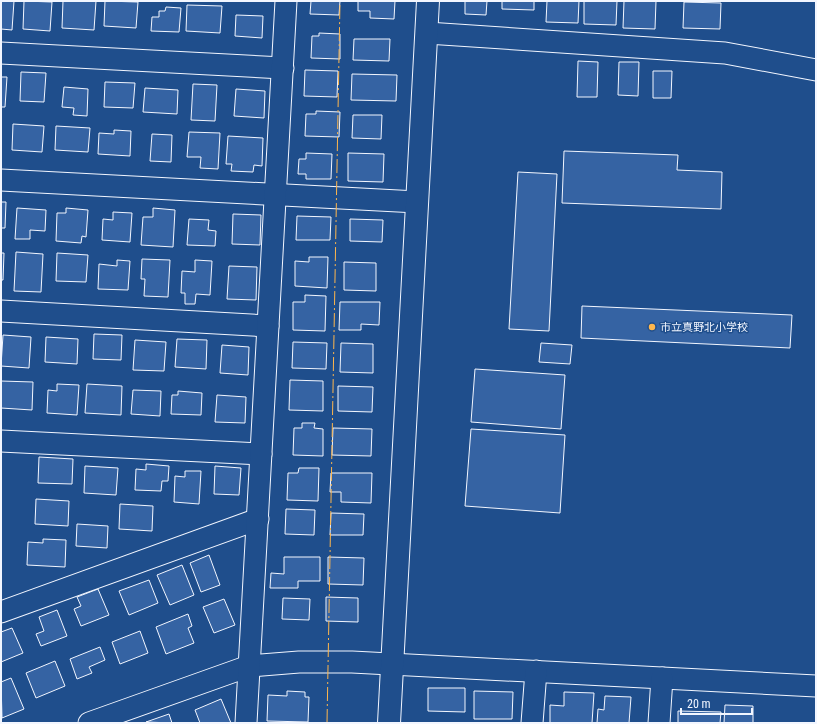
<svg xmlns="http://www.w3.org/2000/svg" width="817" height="724" font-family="'Roboto Condensed','Noto Sans JP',sans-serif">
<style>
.building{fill:#3563a3;stroke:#f2f6ff}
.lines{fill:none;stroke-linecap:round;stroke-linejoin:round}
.street-casing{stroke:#f2f6ff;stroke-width:23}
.secondary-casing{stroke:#f2f6ff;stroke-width:24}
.street{stroke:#1f4e8c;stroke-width:21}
.secondary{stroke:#1f4e8c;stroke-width:22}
.power{stroke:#ffb74d;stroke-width:1;stroke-dasharray:14 3 2 3;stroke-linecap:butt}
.poi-dot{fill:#ffb74d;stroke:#1f4e8c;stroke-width:1.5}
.labels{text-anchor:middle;stroke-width:3;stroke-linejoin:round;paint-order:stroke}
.poi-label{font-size:11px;fill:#f2f6ff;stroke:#1f4e8c;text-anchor:start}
</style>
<rect width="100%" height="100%" fill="#1f4e8c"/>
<g class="building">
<polygon points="1,1 14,1 12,30 1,29"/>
<polygon points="24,1 52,2 50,31 23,29"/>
<polygon points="63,1 96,1 94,30 62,28"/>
<polygon points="105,1 138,2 136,28 104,26"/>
<polygon points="311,1 340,1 339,15 310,14"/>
<polygon points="358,1 395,1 394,19 370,18 370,11 358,11"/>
<polygon points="465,1 487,1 486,15 465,14"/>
<polygon points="502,1 534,1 534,10 502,9"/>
<polygon points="547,1 579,1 578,23 546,22"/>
<polygon points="584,1 617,1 616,25 584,24"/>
<polygon points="624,1 656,1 655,29 623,28"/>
<polygon points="684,2 721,3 720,29 683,28"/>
<polygon points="187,5 222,6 220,33 186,31"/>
<polygon points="166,7 181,8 179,32 151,31 152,17 159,17 159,11 165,11"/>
<polygon points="236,15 263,16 262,38 235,36"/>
<polygon points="319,33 340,34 340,59 311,58 312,36 319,36"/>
<polygon points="354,39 390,39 389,61 353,60"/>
<polygon points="578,61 598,62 597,97 577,97"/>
<polygon points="619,62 639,62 638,96 618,95"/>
<polygon points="305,70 338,71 337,97 304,96"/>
<polygon points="653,71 672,71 671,98 653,98"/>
<polygon points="21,72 46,73 44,102 20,101"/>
<polygon points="352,74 397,75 396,101 351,100"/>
<polygon points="1,77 7,77 5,107 1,107"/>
<polygon points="105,82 135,83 133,108 104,107"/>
<polygon points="193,84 217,85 215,121 191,120"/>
<polygon points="64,87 88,89 87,116 73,115 74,108 62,107"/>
<polygon points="145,88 178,90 177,114 143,112"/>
<polygon points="236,89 265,91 264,118 234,116"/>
<polygon points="316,111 340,112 339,137 305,136 306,114 316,114"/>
<polygon points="353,115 382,115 381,139 352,138"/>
<polygon points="13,124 44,126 42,152 12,150"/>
<polygon points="56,126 90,128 88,152 55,150"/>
<polygon points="114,130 131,131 130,156 98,154 99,133 114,134"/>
<polygon points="189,132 220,133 218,169 200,168 201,157 187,157"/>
<polygon points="152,134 172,135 171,162 150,161"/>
<polygon points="228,136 263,138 262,166 254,165 253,172 231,171 232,164 226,164"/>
<polygon points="564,151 678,155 677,170 722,172 721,209 562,203"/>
<polygon points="306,153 332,154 331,179 306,179 306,174 298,174 299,159 306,159"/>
<polygon points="348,153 384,154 383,182 348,181"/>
<polygon points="518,172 557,174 549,331 509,329"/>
<polygon points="1,202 6,202 5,228 1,228"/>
<polygon points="17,208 46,210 45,231 30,230 30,239 15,239"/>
<polygon points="66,208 88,210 86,237 82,236 81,243 56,241 57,213 66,213"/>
<polygon points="153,208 175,210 173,247 141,245 143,217 153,217"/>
<polygon points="113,212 132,213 130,242 102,240 103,219 113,220"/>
<polygon points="233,214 261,215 260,245 232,244"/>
<polygon points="297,216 331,217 330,240 296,240"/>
<polygon points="189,219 209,220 208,230 216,231 215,246 187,245"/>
<polygon points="350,219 383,220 382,242 350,241"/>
<polygon points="16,252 43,254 41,292 14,291"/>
<polygon points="1,253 4,253 3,280 1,280"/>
<polygon points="57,253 88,255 86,282 56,281"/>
<polygon points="309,257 328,257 327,288 295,286 295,261 309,262"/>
<polygon points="142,259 170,260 168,297 144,296 145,279 141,279"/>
<polygon points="117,260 130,261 128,290 98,289 99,264 117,266"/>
<polygon points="195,260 212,261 210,295 196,294 195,304 185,304 185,293 181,293 182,271 195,272"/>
<polygon points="344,262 376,263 376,291 344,290"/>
<polygon points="229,266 257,267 256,300 227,299"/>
<polygon points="305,295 326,296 325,331 293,330 293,302 305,302"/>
<polygon points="340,302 380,302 379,325 361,324 361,330 339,330"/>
<polygon points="582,306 792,315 790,348 581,338"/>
<polygon points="94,334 122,335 121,360 93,359"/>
<polygon points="3,335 31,337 29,368 1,366"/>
<polygon points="46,337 78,339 77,364 45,362"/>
<polygon points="177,339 207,340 206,369 175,367"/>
<polygon points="135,340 166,342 164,371 133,370"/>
<polygon points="293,342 327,343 326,369 292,368"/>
<polygon points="341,343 373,344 373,373 340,372"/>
<polygon points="541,343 572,345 570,364 539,362"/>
<polygon points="222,345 249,347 248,375 220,373"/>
<polygon points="475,369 565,375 561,429 471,422"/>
<polygon points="290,380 323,381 323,411 289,410"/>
<polygon points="1,381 33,382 32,410 1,408"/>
<polygon points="57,384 79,385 77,415 47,413 48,390 57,391"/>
<polygon points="87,384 122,386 121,415 85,413"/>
<polygon points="338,386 373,387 372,412 338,411"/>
<polygon points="133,390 161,391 160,416 131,414"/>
<polygon points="178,391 202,393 201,415 171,414 172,395 178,395"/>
<polygon points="217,395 246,397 245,423 215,422"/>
<polygon points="302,423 315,423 314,428 323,429 323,456 293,455 294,428 302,428"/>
<polygon points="333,428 372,429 371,456 332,455"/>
<polygon points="471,429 565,435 560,513 465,506"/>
<polygon points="39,457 73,459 72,484 38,483"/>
<polygon points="146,464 169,466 168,481 162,481 161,491 135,490 136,469 146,470"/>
<polygon points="85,466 118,468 116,495 84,493"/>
<polygon points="215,466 241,468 239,495 214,494"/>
<polygon points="299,468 319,468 318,501 287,500 288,473 298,473"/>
<polygon points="185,471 201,471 199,504 174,502 175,476 185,477"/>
<polygon points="331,473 372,473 371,503 341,502 341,492 330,492"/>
<polygon points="36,499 69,501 68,526 35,524"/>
<polygon points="120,504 153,506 152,531 119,529"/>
<polygon points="286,509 315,510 314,535 285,534"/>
<polygon points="331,513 364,514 363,535 330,535"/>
<polygon points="77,524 108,526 107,548 76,546"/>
<polygon points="43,539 66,540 65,567 27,565 28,542 43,543"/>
<polygon points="209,555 220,585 201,592 190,563"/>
<polygon points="284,557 320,557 320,581 298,581 298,588 270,588 271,573 284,574"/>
<polygon points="328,557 364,558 363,585 328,584"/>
<polygon points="182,565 194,595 170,605 157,575"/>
<polygon points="149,580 158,603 129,615 119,591"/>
<polygon points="98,589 109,615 81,626 74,609 81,606 77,597"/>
<polygon points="326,597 358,598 358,622 326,621"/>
<polygon points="283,598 310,599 309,620 282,619"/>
<polygon points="224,599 235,625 214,633 203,607"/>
<polygon points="57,610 67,636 41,646 36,634 44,631 39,617"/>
<polygon points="188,614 192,626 188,628 194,643 166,654 156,627"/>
<polygon points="12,628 23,653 1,662 1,632"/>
<polygon points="140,631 148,653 120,664 112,642"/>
<polygon points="100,647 105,660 89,667 92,673 77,679 70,659"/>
<polygon points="55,661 65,686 36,698 26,673"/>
<polygon points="11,678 24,709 2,718 1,682"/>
<polygon points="428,688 465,688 465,712 428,711"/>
<polygon points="287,691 305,692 305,697 309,697 308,722 267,721 268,695 287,696"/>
<polygon points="474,691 513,692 512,719 474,719"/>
<polygon points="564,692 594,693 592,723 550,723 550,705 564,706"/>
<polygon points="605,696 631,697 629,723 597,723 598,709 604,710"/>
<polygon points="221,699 231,723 200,723 195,710"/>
<polygon points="725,705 753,706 753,723 724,723"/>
<polygon points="678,711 721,712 720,723 678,723"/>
<polygon points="169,714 172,723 146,722"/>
</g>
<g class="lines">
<g class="street-casing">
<g id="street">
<polyline points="427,33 725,53 816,70"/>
<polyline points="1,53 283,68"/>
<polyline points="1,180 417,202"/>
<polyline points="1,311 268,326"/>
<polyline points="1,441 261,454"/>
<polyline points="1,612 258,519"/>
<polyline points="89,723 249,666 299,662 352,662 816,686"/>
<polyline points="246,723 286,1"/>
<polyline points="532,723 536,671"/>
<polyline points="659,723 662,678"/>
</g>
</g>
<g class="secondary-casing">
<polyline id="secondary" points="389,723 428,1"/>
</g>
<use href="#street" class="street"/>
<use href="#secondary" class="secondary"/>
<polyline class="power" points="327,723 340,1"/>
</g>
<circle class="poi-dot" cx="652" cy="327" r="4"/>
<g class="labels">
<g class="poi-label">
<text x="660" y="331">市立真野北小学校</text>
</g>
</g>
<rect width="817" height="724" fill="none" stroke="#f2f6ff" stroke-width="4"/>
<path d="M681 708v6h71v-6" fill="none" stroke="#f2f6ff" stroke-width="2"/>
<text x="687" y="708" font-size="12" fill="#f2f6ff" stroke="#1f4e8c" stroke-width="3" paint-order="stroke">20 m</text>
</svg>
